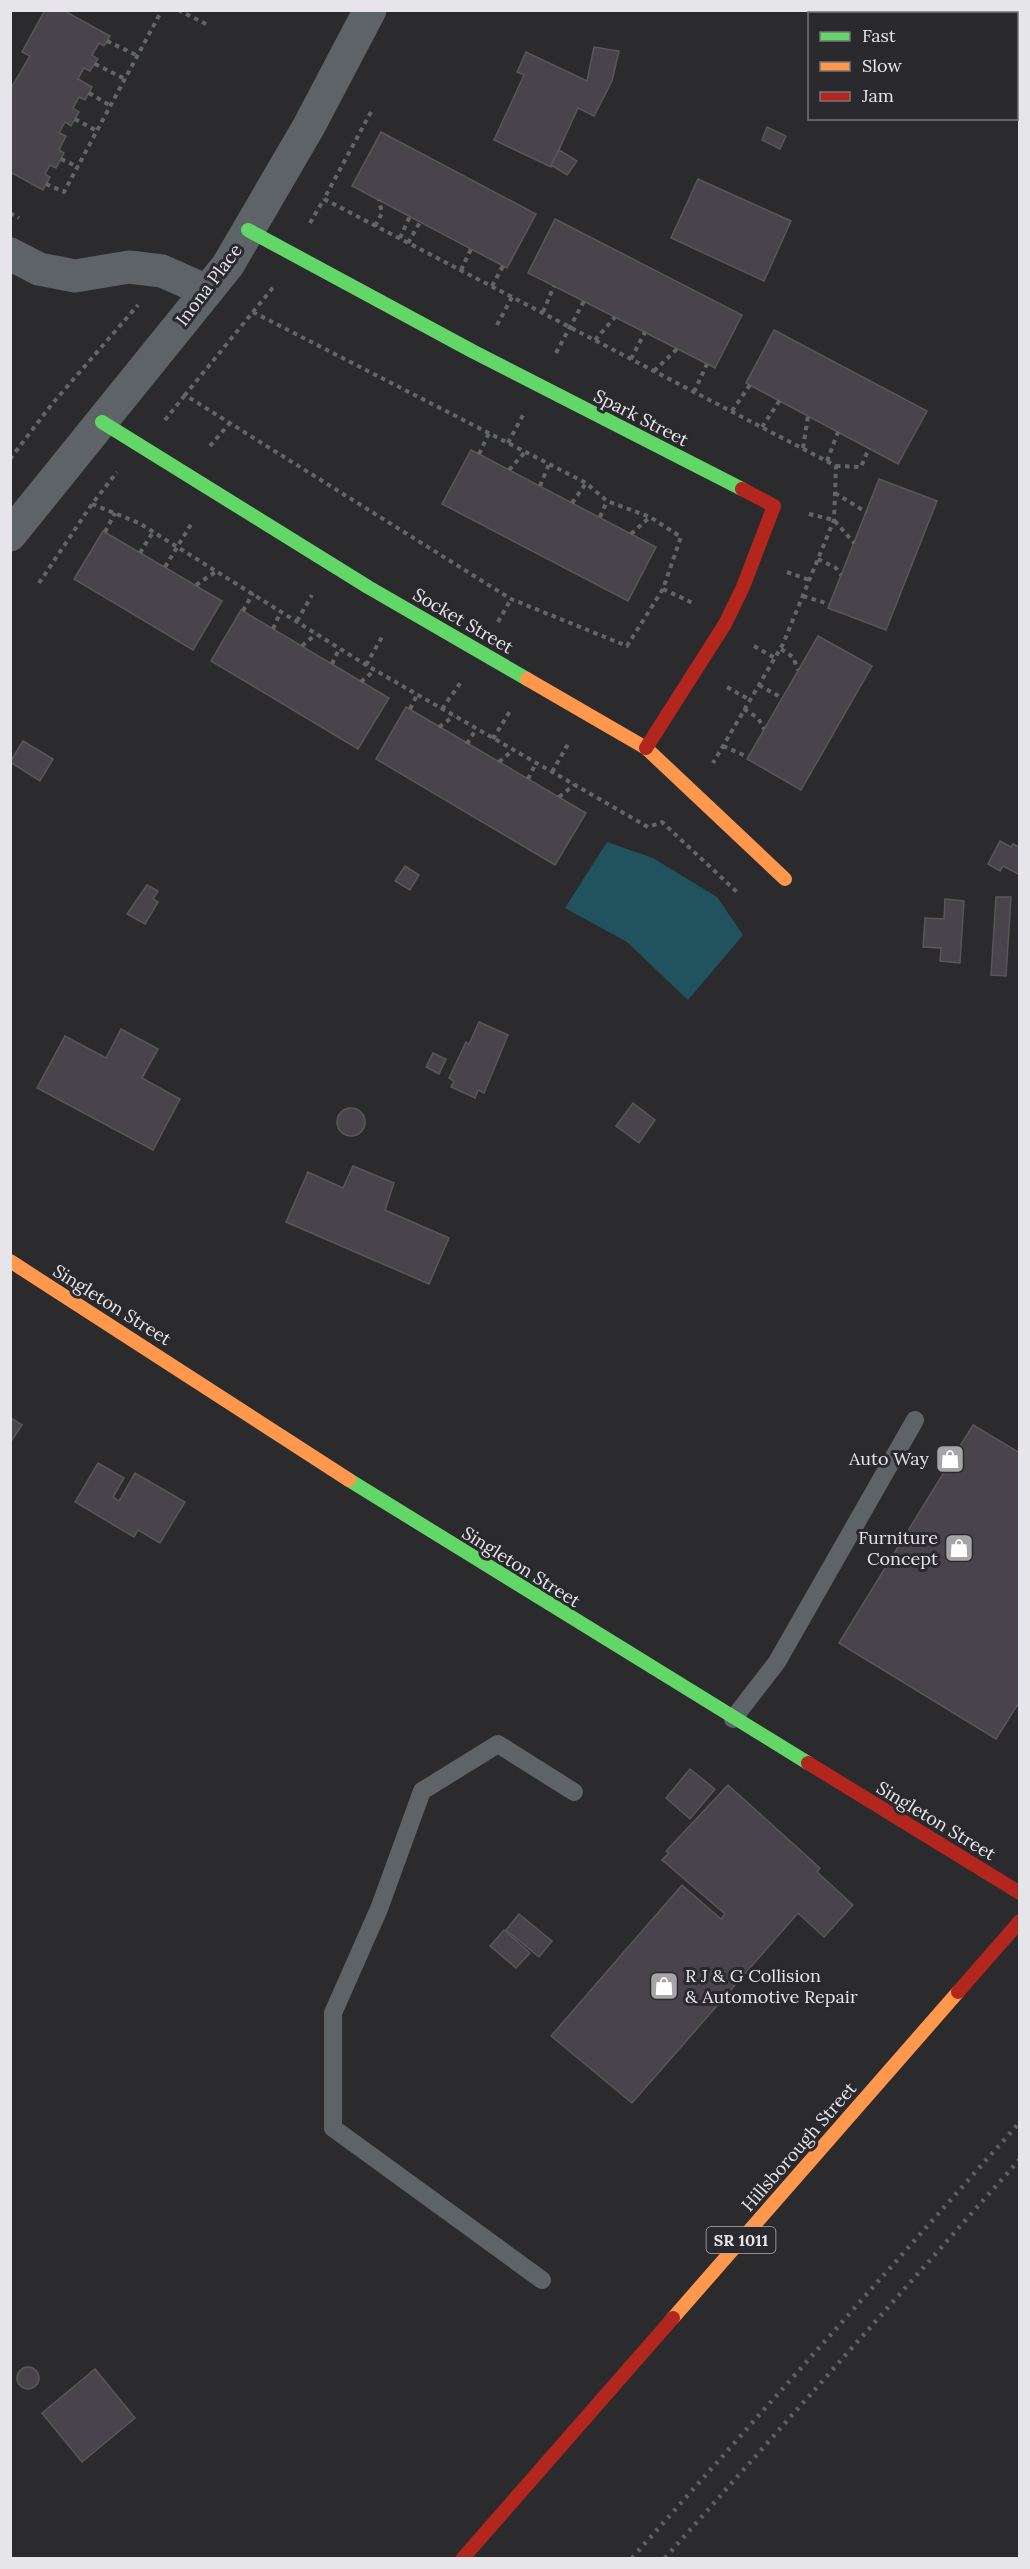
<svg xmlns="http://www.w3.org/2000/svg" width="1030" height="2569" font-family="Lora,serif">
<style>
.water{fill:#20535e}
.building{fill:#49444b;stroke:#585758;stroke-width:1.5}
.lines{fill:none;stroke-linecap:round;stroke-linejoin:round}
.path{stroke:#636668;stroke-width:4;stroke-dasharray:4.5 4.5;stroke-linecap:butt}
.lane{stroke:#5e6367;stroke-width:18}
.street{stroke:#5e6367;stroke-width:33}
.fast{stroke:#63d668;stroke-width:14}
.slow{stroke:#ff974d;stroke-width:14}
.jam{stroke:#b3261e;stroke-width:14}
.rail{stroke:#5e6164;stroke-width:4.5;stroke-dasharray:3 6;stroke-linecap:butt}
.labels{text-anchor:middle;stroke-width:6;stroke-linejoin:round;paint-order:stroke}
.shield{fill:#2a2a2e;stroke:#aeaeb2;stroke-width:1.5}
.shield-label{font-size:16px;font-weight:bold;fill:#e6e6ea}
.street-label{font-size:18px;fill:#e6e6ea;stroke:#2a2a2e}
.poi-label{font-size:18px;fill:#e6e6ea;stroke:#2a2a2e;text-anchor:end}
</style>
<rect width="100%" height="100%" fill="#2b2b2d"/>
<polygon class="water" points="607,842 653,858 717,897 743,935 688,1000 627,942 565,908"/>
<g class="building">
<polygon points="45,10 63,10 110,36 104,46 99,43 92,55 98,59 90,71 84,68 78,79 92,87 85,100 79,97 73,108 79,112 71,126 65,122 59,133 66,136 59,150 64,153 56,168 50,165 45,174 50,177 43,190 10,172 10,90 30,56 22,52"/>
<polygon points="594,47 619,51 612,81 594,116 578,108 551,167 494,140 524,75 517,72 526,52 587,81"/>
<polygon points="767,127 786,136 780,149 762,140"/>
<polygon points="381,132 536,214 507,268 352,186"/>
<polygon points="559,150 577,161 567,175 551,165"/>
<polygon points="698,179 791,221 764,281 671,238"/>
<polygon points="555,219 742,315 715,368 528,273"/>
<polygon points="774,330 927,411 898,464 746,383"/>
<polygon points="471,450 656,547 628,601 442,504"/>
<polygon points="879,479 937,501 886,630 828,608"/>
<polygon points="103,531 222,601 193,650 74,579"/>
<polygon points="241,610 389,698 358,749 211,661"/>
<polygon points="818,636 872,666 801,790 747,759"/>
<polygon points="406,707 586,813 555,865 376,759"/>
<polygon points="23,741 53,759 40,781 10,762"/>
<polygon points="1000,841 1011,847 1013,844 1020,847 1020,875 1003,866 1000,871 988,864"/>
<polygon points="405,866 419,875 410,890 395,881"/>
<polygon points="147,885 158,891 153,899 158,902 145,924 127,914"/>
<polygon points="996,897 1011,897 1006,976 991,975"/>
<polygon points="945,899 964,901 960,963 940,961 941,948 923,947 925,918 944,919"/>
<polygon points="479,1022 508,1035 484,1093 478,1090 475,1098 451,1087 454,1081 449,1078 466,1042 469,1044"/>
<polygon points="121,1029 158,1049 142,1078 180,1099 153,1150 37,1088 65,1036 106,1058"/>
<polygon points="433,1053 446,1059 439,1074 426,1067"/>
<polygon points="633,1103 655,1120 639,1143 616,1126"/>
<circle cx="351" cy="1122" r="14"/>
<polygon points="353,1166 394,1183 385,1210 449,1238 429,1284 286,1222 308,1172 343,1188"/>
<polygon points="10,1417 22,1425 10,1443"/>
<polygon points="973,1425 1020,1453 1020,1701 996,1739 839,1643"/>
<polygon points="98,1463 124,1478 113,1497 119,1501 135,1473 185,1502 160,1543 138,1530 134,1537 75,1502"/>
<polygon points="690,1769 715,1789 690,1819 666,1798"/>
<polygon points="728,1785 820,1868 817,1872 853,1905 824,1937 798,1913 632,2103 551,2036 682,1885 721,1919 725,1914 662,1860 669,1853 666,1851"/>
<polygon points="519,1914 552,1941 539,1957 506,1930"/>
<polygon points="504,1930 530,1953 516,1968 490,1946"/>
<circle cx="28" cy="2378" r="11"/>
<polygon points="95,2369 135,2418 82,2462 42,2413"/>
</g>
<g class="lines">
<g class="path">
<polyline points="178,10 206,24"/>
<polyline points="107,41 138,56"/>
<polyline points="95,64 125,79"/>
<polyline points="89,93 111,106"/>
<polyline points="371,112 324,199 512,297"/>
<polyline points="75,119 97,131"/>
<polyline points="61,159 78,167"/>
<polyline points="46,184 64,192 162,10"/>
<polyline points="10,213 19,218"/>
<polyline points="310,223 324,199"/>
<polyline points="375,226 382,213 379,200"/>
<polyline points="400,238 410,216"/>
<polyline points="408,243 420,222"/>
<polyline points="461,270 471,249"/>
<polyline points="492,286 503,266"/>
<polyline points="253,312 586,483 607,501 650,517 681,537 663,589 627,646 511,599 185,395 275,285"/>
<polyline points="543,312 554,286"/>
<polyline points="497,325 512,297 836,466 834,520 783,644 713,763"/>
<polyline points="595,340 615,317"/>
<polyline points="556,353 584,301"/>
<polyline points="631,359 645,332"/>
<polyline points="654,371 677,349"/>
<polyline points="694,392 707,364"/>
<polyline points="732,411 750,385"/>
<polyline points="165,420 185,395"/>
<polyline points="762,427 780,400"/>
<polyline points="508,443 523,415"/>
<polyline points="210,446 229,424"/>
<polyline points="803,448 808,416"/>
<polyline points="479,454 489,433"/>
<polyline points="10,459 52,404 138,305"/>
<polyline points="827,461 838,432"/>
<polyline points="836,466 861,467 869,448"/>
<polyline points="509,470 525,452"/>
<polyline points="540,486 549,464"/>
<polyline points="835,493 866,512"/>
<polyline points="572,503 586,483"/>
<polyline points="92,504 139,523 366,665 648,827 662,822 737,892"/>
<polyline points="809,514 834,520 854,543"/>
<polyline points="600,517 607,501"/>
<polyline points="105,532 115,513"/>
<polyline points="631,534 650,517"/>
<polyline points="140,553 153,532"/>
<polyline points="818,559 836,568 841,575"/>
<polyline points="165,567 193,521"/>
<polyline points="787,572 809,580"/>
<polyline points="39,583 92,504 117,472"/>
<polyline points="196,585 217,571"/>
<polyline points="663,589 695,604"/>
<polyline points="803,596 829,604"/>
<polyline points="243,611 253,593"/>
<polyline points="297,621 312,595"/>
<polyline points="498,622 511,599"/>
<polyline points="273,629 281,611"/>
<polyline points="302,646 316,634"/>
<polyline points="754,646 775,658"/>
<polyline points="781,649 793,657 798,670"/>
<polyline points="332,664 339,649"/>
<polyline points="366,665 382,637"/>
<polyline points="361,682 375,670"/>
<polyline points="759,685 782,698"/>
<polyline points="727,687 750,700"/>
<polyline points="410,709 417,695"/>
<polyline points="442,709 461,682"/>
<polyline points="744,709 758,718 764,729"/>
<polyline points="439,727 454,716"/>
<polyline points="493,739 510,711"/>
<polyline points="467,744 476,729"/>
<polyline points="723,746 748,757"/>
<polyline points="499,762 513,750"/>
<polyline points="552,772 568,744"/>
<polyline points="528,779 536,763"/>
<polyline points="559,797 574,785"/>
</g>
<g class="lane">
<polyline points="733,1719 777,1662 915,1420"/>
<polyline points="542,2280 333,2128 333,2013 379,1909 422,1791 498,1744 574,1792"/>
</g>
<g class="street">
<polyline points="10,254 39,269 75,276 129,267 162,271 207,291"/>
<polyline points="10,535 228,265 309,126 370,10"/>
</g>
<g class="fast">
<polyline points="248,230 474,352 742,489"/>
<polyline points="102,422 368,587 527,679"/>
<polyline points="349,1480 808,1763"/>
</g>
<g class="slow">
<polyline points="527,679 646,748 785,879"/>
<polyline points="10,1261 349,1480"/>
<polyline points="673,2318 958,1992"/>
</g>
<g class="jam">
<polyline points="646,748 725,624 743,587 774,506 742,489"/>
<polyline points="808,1763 1020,1893"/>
<polyline points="958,1992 1020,1921"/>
<polyline points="463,2558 673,2318"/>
</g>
<g class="rail">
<polyline points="632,2558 1020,2122"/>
<polyline points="665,2558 1020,2159"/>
</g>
</g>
<defs>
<g id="shop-square" transform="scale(1.5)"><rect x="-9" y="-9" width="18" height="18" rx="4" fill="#a5a5a8" stroke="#2a2a2e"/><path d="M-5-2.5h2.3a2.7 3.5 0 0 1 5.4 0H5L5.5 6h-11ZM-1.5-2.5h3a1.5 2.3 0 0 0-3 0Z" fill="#fff"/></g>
</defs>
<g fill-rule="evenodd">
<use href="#shop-square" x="950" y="1459"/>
<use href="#shop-square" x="959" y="1548"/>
<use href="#shop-square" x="664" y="1986"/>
</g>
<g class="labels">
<rect class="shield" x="706.5" y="2227" width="69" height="26" rx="4.5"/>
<g class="shield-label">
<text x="741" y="2246">SR 1011</text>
</g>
<g class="street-label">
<text transform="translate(209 285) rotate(-53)" y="6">Inona Place</text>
<text transform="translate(641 418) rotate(27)" y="6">Spark Street</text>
<text transform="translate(463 621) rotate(30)" y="6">Socket Street</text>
<text transform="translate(112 1305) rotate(32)" y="6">Singleton Street</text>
<text transform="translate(521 1567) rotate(32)" y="6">Singleton Street</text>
<text transform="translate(936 1821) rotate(31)" y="6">Singleton Street</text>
<text transform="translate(799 2147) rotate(-49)" y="6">Hillsborough Street</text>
</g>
<g class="poi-label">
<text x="929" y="1465">Auto Way</text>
<text x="938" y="1544">Furniture<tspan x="938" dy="21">Concept</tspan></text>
<text x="685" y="1982" text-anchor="start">R J &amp; G Collision<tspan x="685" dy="21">&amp; Automotive Repair</tspan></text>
</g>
</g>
<rect width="1030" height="2569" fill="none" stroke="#e6e6ea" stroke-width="24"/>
<rect x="808" y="12" width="210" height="108" fill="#2a2a2e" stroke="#757579" stroke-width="1.5"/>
<rect x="820" y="32" width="30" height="9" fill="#63d668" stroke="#757579" stroke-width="1.5"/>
<text x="862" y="42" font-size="18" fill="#e6e6ea">Fast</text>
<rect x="820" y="62" width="30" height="9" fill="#ff974d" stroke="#757579" stroke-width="1.5"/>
<text x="862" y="72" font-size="18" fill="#e6e6ea">Slow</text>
<rect x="820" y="92" width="30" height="9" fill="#b3261e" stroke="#757579" stroke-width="1.5"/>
<text x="862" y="102" font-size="18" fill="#e6e6ea">Jam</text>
</svg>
